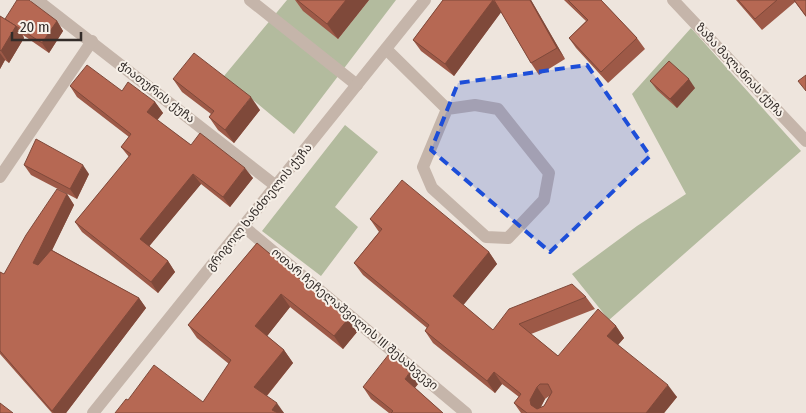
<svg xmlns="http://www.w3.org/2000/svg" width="806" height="413" font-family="'Fira Sans Condensed','Noto Sans Georgian',sans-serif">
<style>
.green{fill:#b3bb9e}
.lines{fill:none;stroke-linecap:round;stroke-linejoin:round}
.minor{stroke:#c5b5aa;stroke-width:12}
.wall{fill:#9d5947;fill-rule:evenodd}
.shaded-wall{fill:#7f493a}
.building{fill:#b66853;stroke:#7f493a;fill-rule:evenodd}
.marked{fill:#1d4ed8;fill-opacity:0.2;stroke:#1d4ed8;stroke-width:4;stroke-dasharray:10 6;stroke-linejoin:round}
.labels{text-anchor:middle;stroke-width:4;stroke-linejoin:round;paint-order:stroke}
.street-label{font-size:12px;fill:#332c29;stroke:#f7f0e8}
</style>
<rect width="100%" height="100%" fill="#eee5dd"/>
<g class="green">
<polygon points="287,0 311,0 338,39 369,0 396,0 294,134 224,76"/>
<polygon points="691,28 801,151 609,320 572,274 637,226 686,194 632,94"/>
<polygon points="345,125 378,152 335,207 358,227 321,276 262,231"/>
</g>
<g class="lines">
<g class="minor">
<polyline points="37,0 276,186"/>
<polyline points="250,0 357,85"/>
<polyline points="673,0 806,141"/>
<polyline points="386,49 447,109"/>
<polygon points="475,105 498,109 549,173 544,200 508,238 486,237 432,188 423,167 447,109"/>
<polyline points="0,177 92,41"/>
<polyline points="243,226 466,413"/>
<polyline points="93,413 425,0"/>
</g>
</g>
<g class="wall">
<polygon points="295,0 369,0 338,39 303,11"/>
<polygon points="443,0 531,0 565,59 539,75 531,63 501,12 454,76 421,51 413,40"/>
<polygon points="564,0 601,0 637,38 645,49 608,83 576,48 569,38 586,21"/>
<polygon points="736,0 806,0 806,17 795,2 762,30"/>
<polygon points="0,16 6,20 57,21 63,31 49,53 23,35 24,38 9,63 5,60 0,69"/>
<polygon points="173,79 260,110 234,143 218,130 209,117 211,114 182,92"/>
<polygon points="650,81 695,88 677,108 657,90"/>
<polygon points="70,86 122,91 155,102 163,113 157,120 191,145 253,178 230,207 201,184 149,246 168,261 175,272 158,293 82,232 75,222 129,157 121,147 129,137 77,97"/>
<polygon points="24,165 89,174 77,199 31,175"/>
<polygon points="67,194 74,205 52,250 139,298 146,308 66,413 52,413 0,354 0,272 4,274"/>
<path d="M370 219 489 252 497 264 463 305 493 330 586 297 595 309 531 334 558 356 616 326 624 338 618 345 677 397 664 413H521L514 403 519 397 502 384 495 393 433 343 425 331 427 328 363 275 354 263 379 232ZM549 396 544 406 541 407 545 399Z"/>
<polygon points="257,243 357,332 343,349 290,307 267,336 284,350 293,363 267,396 284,413 128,400 203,402 229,364 197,338 188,325"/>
<polygon points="418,384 415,388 443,413 389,413 371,399 363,387"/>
</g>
<g class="shaded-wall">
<polygon points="346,0 369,0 338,39 327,24"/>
<polygon points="493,0 502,11 454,76 445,64"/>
<polygon points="530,0 531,0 565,59 557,48"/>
<polygon points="57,21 63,31 49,53 42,43"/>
<polygon points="16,26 24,38 9,63 1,51"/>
<polygon points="0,53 5,60 0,69"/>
<polygon points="689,79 695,88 677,108 670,99"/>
<polygon points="251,97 260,110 234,143 225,130"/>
<polygon points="155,102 163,113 155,123 147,112"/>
<polygon points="83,165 89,174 77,199 70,189"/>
<polygon points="245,168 253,178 230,207 223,197"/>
<polygon points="193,174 201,184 147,249 140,239"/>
<polygon points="67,194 74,205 41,273 33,263"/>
<polygon points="489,252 497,264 461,308 453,296"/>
<polygon points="168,261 175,272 158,293 151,282"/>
<polygon points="281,294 290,307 264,340 255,326"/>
<polygon points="139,298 146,308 66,413 54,413 52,411"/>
<polygon points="348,319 357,332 343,349 334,336"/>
<polygon points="616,326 624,338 615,348 607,336"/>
<polygon points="284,350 293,363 263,400 254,387"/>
<polygon points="410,372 418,384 413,390 405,379"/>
<polygon points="494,372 502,384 495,393 487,381"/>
<polygon points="668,385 677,397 664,413 646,413"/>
<polygon points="537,387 545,399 538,412 531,405 530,400"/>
<polygon points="277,403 284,413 274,413 272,410"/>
</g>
<g class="building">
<polygon points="17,0 29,0 57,21 42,43 5,19"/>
<polygon points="297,0 346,0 327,24"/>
<polygon points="443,0 493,0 445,64 413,40"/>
<polygon points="494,0 530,0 557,48 531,63"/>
<polygon points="568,0 601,0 637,38 601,72 569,38 588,20"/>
<polygon points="738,0 777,0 755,19"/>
<polygon points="794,0 806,0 806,16"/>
<polygon points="0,16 16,26 1,51 0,50"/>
<polygon points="194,53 251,97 225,130 209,117 214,111 173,79"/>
<polygon points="669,61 689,79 670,99 650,81"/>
<polygon points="87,65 122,91 128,82 155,102 147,112 191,145 200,133 245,168 223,197 193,174 140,239 168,261 151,282 75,222 131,154 121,147 131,134 70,86"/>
<polygon points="806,75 806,91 798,81"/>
<polygon points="36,139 83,165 70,189 24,165"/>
<path d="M402 180 489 252 453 296 493 330 509 309 572 284 586 297 519 324 558 356 598 309 616 326 607 336 668 385 646 413H527L514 403 521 394 494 372 487 381 425 331 429 325 354 263 382 229 370 219ZM540 384H548L552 392 544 406 537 409 531 405 530 400 537 387Z"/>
<polygon points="57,189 67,194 33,263 38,265 51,250 139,298 52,411 0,351 0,272 4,274 26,235"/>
<polygon points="257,243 348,319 334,336 281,294 255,326 284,350 254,387 277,403 272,410 278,413 115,413 126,399 128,400 154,365 203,402 231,360 188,325"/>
<polygon points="389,354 410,372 405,379 443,413 391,413 393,411 363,387"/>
<polygon points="0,403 13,413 0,413"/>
</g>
<path class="marked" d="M587 65 650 156 550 252 431 150 458 83Z"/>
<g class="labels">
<g class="street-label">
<text transform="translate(740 70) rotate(47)" y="4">ზაზა მალანიას ქუჩა</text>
<text transform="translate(157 92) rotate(38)" y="4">ჭიათურის ქუჩა</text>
<text transform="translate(259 207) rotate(-51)" y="4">გრიგოლ ხანძთელის ქუჩა</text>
<text transform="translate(355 319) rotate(40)" y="4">ოთარ ჩეჩელაშვილის III შესახვევი</text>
</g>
</g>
<path d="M12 32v8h69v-8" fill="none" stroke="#332c29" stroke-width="2.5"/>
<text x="20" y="32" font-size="15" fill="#332c29" stroke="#f7f0e8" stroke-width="4" paint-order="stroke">20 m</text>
</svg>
